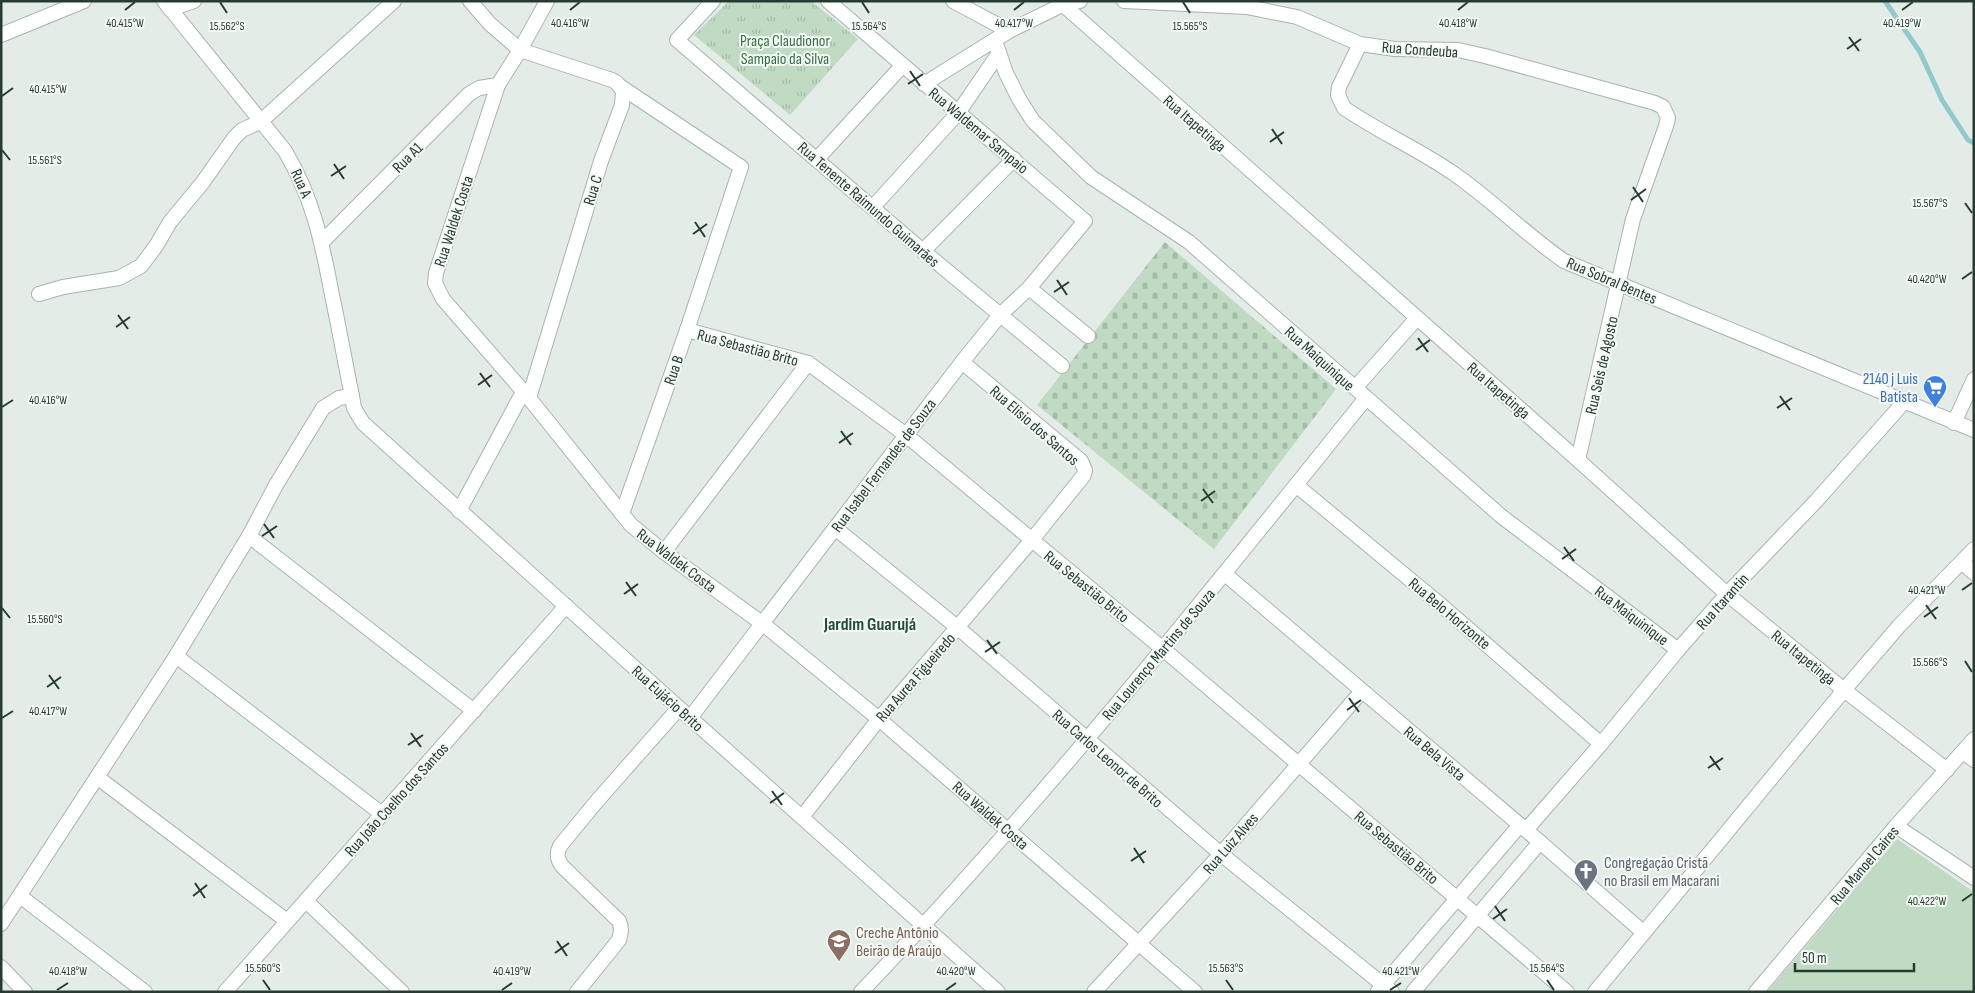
<svg xmlns="http://www.w3.org/2000/svg" width="1975" height="993" font-family="'Sofia Sans Condensed',sans-serif">
<style>
.cemetery{fill:url(#cemetery-stones)}
.park{fill:url(#park-tufts)}
.garden{fill:#c0dac3}
.lines{fill:none;stroke-linecap:round;stroke-linejoin:round}
.stream{stroke:#93c9ca;stroke-width:5}
.minor-casing{stroke:#a7b4ad;stroke-width:16}
.minor{stroke:#fff;stroke-width:14}
.ticks{fill:none;stroke:#263c33;stroke-width:2}
.labels{text-anchor:middle;stroke-width:4;stroke-linejoin:round;paint-order:stroke}
.park-label{font-size:16px;fill:#346e43;stroke:#f4f9f6}
.street-label{font-size:16px;fill:#263c33;stroke:#f4f9f6}
.shop-label{font-size:16px;fill:#366cbe;stroke:#f4f9f6;text-anchor:end}
.worship-label{font-size:16px;fill:#5b616d;stroke:#f4f9f6;text-anchor:start}
.education-label{font-size:16px;fill:#785e54;stroke:#f4f9f6;text-anchor:start}
.neighbourhood-label{font-size:18px;font-weight:bold;fill:#244b3d;stroke:#f4f9f6}
.ticks-label{font-size:12px;text-anchor:middle;fill:#263c33;stroke:#f4f9f6;stroke-width:4;stroke-linejoin:round;paint-order:stroke}
</style>
<defs>
<pattern id="cemetery-stones" width="16" height="16" patternUnits="userSpaceOnUse" patternTransform="scale(1.25)"><rect width="16" height="16" fill="#c0dac3"/><path d="M2 7V4a2 2 0 0 1 4 0v3zM10 15v-3a2 2 0 0 1 4 0v3z" fill="#a5bca8"/></pattern>
<pattern id="park-tufts" width="24" height="20" patternUnits="userSpaceOnUse" patternTransform="scale(1.25)"><rect width="24" height="20" fill="#c0dac3"/><path d="M3 7l-1-3M5 7V3M7 7l1-3M15 17l-1-3M17 17v-4M19 17l1-3" fill="none" stroke="#a5bca8"/></pattern>
</defs>
<rect width="100%" height="100%" fill="#e4ece7"/>
<polygon class="cemetery" points="1165,242 1336,389 1214,549 1037,405"/>
<polygon class="park" points="729,1 811,1 858,39 790,115 694,35"/>
<polygon class="garden" points="1897,839 1974,892 1974,992 1767,992"/>
<g class="lines">
<polyline class="stream" points="1885,1 1920,52 1942,100 1968,140 1974,143"/>
<g class="minor-casing">
<g id="minor">
<path d="M164 1 285 151C313 198 322 242 332 295 339 328 345 362 352 396L354 408 363 423 679 708 998 992"/>
<polyline points="470,1 490,24 520,50 612,80 617,83 623,91 622,105 601,161 529,398"/>
<polyline points="547,1 520,50 498,85 436,273 435,283 443,299 529,398 631,525 664,552 763,624 879,719 1195,992"/>
<polyline points="713,1 677,40 923,251 1062,366"/>
<polyline points="953,1 1009,31"/>
<polyline points="1059,1 1578,460 1727,594 1844,690 1947,770"/>
<polyline points="1124,1 1247,7 1297,17 1360,44 1395,49 1458,50 1485,56 1655,103 1663,107 1668,118 1666,126 1633,219 1578,460"/>
<polyline points="170,9 194,1"/>
<polyline points="1,35 84,1"/>
<polyline points="995,41 1006,73 1019,99 1033,121 1091,177 1189,242 1501,516 1678,650"/>
<path d="M1360 44 1339 87 1338 95 1344 108C1379 132 1418 149 1453 173 1492 200 1525 234 1564 261L1974 430"/>
<polyline points="924,84 1009,31 1062,5 1080,1"/>
<polyline points="621,87 741,167 687,330 622,514"/>
<polyline points="817,159 902,66"/>
<polyline points="873,207 958,113 999,53"/>
<polyline points="322,242 469,94 479,88 498,85"/>
<polyline points="923,251 1014,159"/>
<polyline points="1029,288 1088,336"/>
<polyline points="39,294 63,287 119,278 141,266 156,246 170,222 203,182 234,138 242,130 260,122 394,1"/>
<polyline points="687,330 808,363 906,435 1163,649 1567,992"/>
<polyline points="1355,388 1417,318"/>
<polyline points="1954,423 1974,379"/>
<polyline points="1296,485 1442,606 1601,744"/>
<polyline points="459,511 523,392"/>
<polyline points="835,528 957,627 1221,854 1392,992"/>
<polyline points="249,536 474,711"/>
<polyline points="664,552 808,363"/>
<polyline points="1962,562 1974,573"/>
<polyline points="1225,574 1540,842 1644,933"/>
<polyline points="176,656 382,814"/>
<polyline points="690,718 962,362 1000,315 1029,288 1085,221 828,1"/>
<polyline points="1963,752 1974,760"/>
<polyline points="97,777 287,921"/>
<polyline points="802,817 879,719 1031,541 1084,475 1085,470 1081,461 962,362"/>
<polyline points="1896,826 1974,878"/>
<polyline points="1526,830 1601,744 1678,650 1727,594 1817,500 1905,401"/>
<polyline points="20,896 145,992"/>
<polyline points="306,901 402,992"/>
<polyline points="1,924 176,656 249,536 276,485 323,408 339,398 352,396"/>
<polyline points="1,967 25,992"/>
<polyline points="1378,991 1520,825"/>
<polyline points="225,992 566,606"/>
<path d="M577 992 619 940C621 933 622 928 619 921L563 867C557 860 556 854 560 846L597 801 679 708"/>
<path d="M861 992C1040 804 1203 601 1366 398"/>
<polyline points="1094,992 1221,854 1362,691"/>
<polyline points="1413,992 1540,842"/>
<polyline points="1595,992 1844,690 1899,626 1974,549"/>
<polyline points="1756,992 1896,826 1974,739"/>
</g>
</g>
<use href="#minor" class="minor"/>
</g>
<path class="ticks" d="M220 2 227 13M862 2 869 13M1183 2 1190 13M125 10 135 2M570 10 580 2M1014 10 1024 2M1458 10 1468 2M1902 10 1913 2M1849 37 1859 51M1847 49 1861 39M910 71 920 86M908 84 923 74M2 96 13 88M1272 129 1282 144M1270 142 1284 132M2 150 10 160M334 164 344 179M331 176 346 166M1633 187 1643 202M1631 200 1646 189M1965 203 1972 213M695 222 705 237M693 234 707 224M1962 279 1972 272M1057 280 1067 295M1054 292 1069 282M118 315 128 329M116 327 130 317M1418 338 1428 352M1416 350 1430 340M480 373 490 387M478 385 492 375M1780 396 1790 410M2 407 13 400M1777 408 1792 398M841 431 851 445M839 443 853 433M1203 489 1213 503M1201 501 1215 491M264 524 274 538M262 536 277 526M1564 547 1574 561M1562 559 1576 549M626 582 636 596M1962 590 1972 583M624 594 638 584M1926 605 1936 619M2 608 10 618M1924 617 1938 607M987 640 997 654M985 652 1000 642M1965 661 1972 672M49 675 59 689M47 687 61 677M1349 698 1359 712M1347 710 1361 700M2 718 13 711M411 733 421 747M408 745 423 735M1710 756 1720 770M1708 768 1723 758M772 791 782 805M770 803 784 793M1134 848 1144 863M1131 861 1146 851M195 883 205 898M193 896 207 885M1962 901 1972 894M1495 906 1505 921M1493 919 1507 909M557 941 567 956M555 953 569 943M263 980 270 990M1226 980 1233 990M1547 980 1554 990M57 990 68 983M502 990 512 983M946 990 956 983M1390 990 1401 983"/>
<defs>
<g id="supermarket-pin" transform="scale(1.25)"><path d="M0 17L-7.5 6A9.5 9.5 0 1 1 7.5 6Z" fill="#3f7fe0" stroke="#f4f9f6"/><path d="M-6-5.5h2.5l.6 2H6L4.5 2H-2.5L-4.4-4H-6ZM-1.5 3.2a1.3 1.3 0 1 0 .1 0ZM3 3.2a1.3 1.3 0 1 0 .1 0Z" fill="#fff"/></g>
<g id="church-pin" transform="scale(1.25)"><path d="M0 17L-7.5 6A9.5 9.5 0 1 1 7.5 6Z" fill="#6b7280" stroke="#f4f9f6"/><path d="M-1.2-6h2.4v3.5h3.3v2.4h-3.3V6h-2.4V-.1h-3.3v-2.4h3.3Z" fill="#fff"/></g>
<g id="school-pin" transform="scale(1.25)"><path d="M0 17L-7.5 6A9.5 9.5 0 1 1 7.5 6Z" fill="#8d6e63" stroke="#f4f9f6"/><path d="M0-5L7-2L0 1L-7-2ZM-4 1L0 2.5L4 1V4Q0 6-4 4Z" fill="#fff"/></g>
</defs>
<g fill-rule="evenodd">
<use href="#supermarket-pin" x="1935" y="387"/>
<use href="#church-pin" x="1586" y="871"/>
<use href="#school-pin" x="839" y="941"/>
</g>
<g class="labels">
<g class="park-label">
<text x="785" y="46">Praça Claudionor<tspan x="785" dy="18">Sampaio da Silva</tspan></text>
</g>
<g class="street-label">
<text transform="translate(1420 49) rotate(4)" y="6">Rua Condeuba</text>
<text transform="translate(1195 123) rotate(41)" y="6">Rua Itapetinga</text>
<text transform="translate(979 130) rotate(40)" y="6">Rua Waldemar Sampaio</text>
<text transform="translate(407 157) rotate(-45)" y="6">Rua A1</text>
<text transform="translate(302 183) rotate(66)" y="6">Rua A</text>
<text transform="translate(592 190) rotate(-73)" y="6">Rua C</text>
<text transform="translate(869 204) rotate(41)" y="6">Rua Tenente Raimundo Guimarães</text>
<text transform="translate(453 221) rotate(-72)" y="6">Rua Waldek Costa</text>
<text transform="translate(1612 280) rotate(23)" y="6">Rua Sobral Bentes</text>
<text transform="translate(748 347) rotate(15)" y="6">Rua Sebastião Brito</text>
<text transform="translate(1320 358) rotate(42)" y="6">Rua Maiquinique</text>
<text transform="translate(1601 365) rotate(-77)" y="6">Rua Seis de Agosto</text>
<text transform="translate(673 370) rotate(-71)" y="6">Rua B</text>
<text transform="translate(1499 390) rotate(41)" y="6">Rua Itapetinga</text>
<text transform="translate(1035 425) rotate(41)" y="6">Rua Elisio dos Santos</text>
<text transform="translate(883 465) rotate(-53)" y="6">Rua Isabel Fernandes de Souza</text>
<text transform="translate(677 560) rotate(37)" y="6">Rua Waldek Costa</text>
<text transform="translate(1087 586) rotate(39)" y="6">Rua Sebastião Brito</text>
<text transform="translate(1722 601) rotate(-48)" y="6">Rua Itarantin</text>
<text transform="translate(1450 613) rotate(40)" y="6">Rua Belo Horizonte</text>
<text transform="translate(1632 615) rotate(37)" y="6">Rua Maiquinique</text>
<text transform="translate(1158 654) rotate(-50)" y="6">Rua Lourenço Martins de Souza</text>
<text transform="translate(1804 657) rotate(39)" y="6">Rua Itapetinga</text>
<text transform="translate(915 677) rotate(-49)" y="6">Rua Aurea Figueiredo</text>
<text transform="translate(668 698) rotate(42)" y="6">Rua Eujácio Brito</text>
<text transform="translate(1435 753) rotate(40)" y="6">Rua Bela Vista</text>
<text transform="translate(1108 758) rotate(41)" y="6">Rua Carlos Leonor de Brito</text>
<text transform="translate(396 799) rotate(-48)" y="6">Rua João Coelho dos Santos</text>
<text transform="translate(991 815) rotate(41)" y="6">Rua Waldek Costa</text>
<text transform="translate(1230 843) rotate(-49)" y="6">Rua Luiz Alves</text>
<text transform="translate(1397 847) rotate(40)" y="6">Rua Sebastião Brito</text>
<text transform="translate(1864 865) rotate(-50)" y="6">Rua Manoel Caires</text>
</g>
<g class="shop-label">
<text x="1918" y="384">2140 j Luis<tspan x="1918" dy="18">Batista</tspan></text>
</g>
<g class="worship-label">
<text x="1604" y="868">Congregação Cristã<tspan x="1604" dy="18">no Brasil em Macarani</tspan></text>
</g>
<g class="education-label">
<text x="856" y="938">Creche Antônio<tspan x="856" dy="18">Beirão de Araújo</tspan></text>
</g>
<g class="neighbourhood-label">
<text x="870" y="630">Jardim Guarujá</text>
</g>
</g>
<g class="ticks-label">
<text x="125" y="27">40.415°W</text>
<text x="570" y="27">40.416°W</text>
<text x="1014" y="27">40.417°W</text>
<text x="1458" y="27">40.418°W</text>
<text x="1902" y="27">40.419°W</text>
<text x="227" y="30">15.562°S</text>
<text x="869" y="30">15.564°S</text>
<text x="1190" y="30">15.565°S</text>
<text x="48" y="93">40.415°W</text>
<text x="45" y="164">15.561°S</text>
<text x="1930" y="207">15.567°S</text>
<text x="1927" y="283">40.420°W</text>
<text x="48" y="404">40.416°W</text>
<text x="1927" y="594">40.421°W</text>
<text x="45" y="623">15.560°S</text>
<text x="1930" y="666">15.566°S</text>
<text x="48" y="715">40.417°W</text>
<text x="1927" y="905">40.422°W</text>
<text x="263" y="972">15.560°S</text>
<text x="1226" y="972">15.563°S</text>
<text x="1547" y="972">15.564°S</text>
<text x="68" y="975">40.418°W</text>
<text x="512" y="975">40.419°W</text>
<text x="956" y="975">40.420°W</text>
<text x="1401" y="975">40.421°W</text>
</g>
<rect width="1975" height="993" fill="none" stroke="#263c33" stroke-width="5"/>
<path d="M1795 963v8h119v-8" fill="none" stroke="#263c33" stroke-width="2.5"/>
<text x="1802" y="963" font-size="15" fill="#263c33" stroke="#f4f9f6" stroke-width="4" paint-order="stroke">50 m</text>
</svg>
